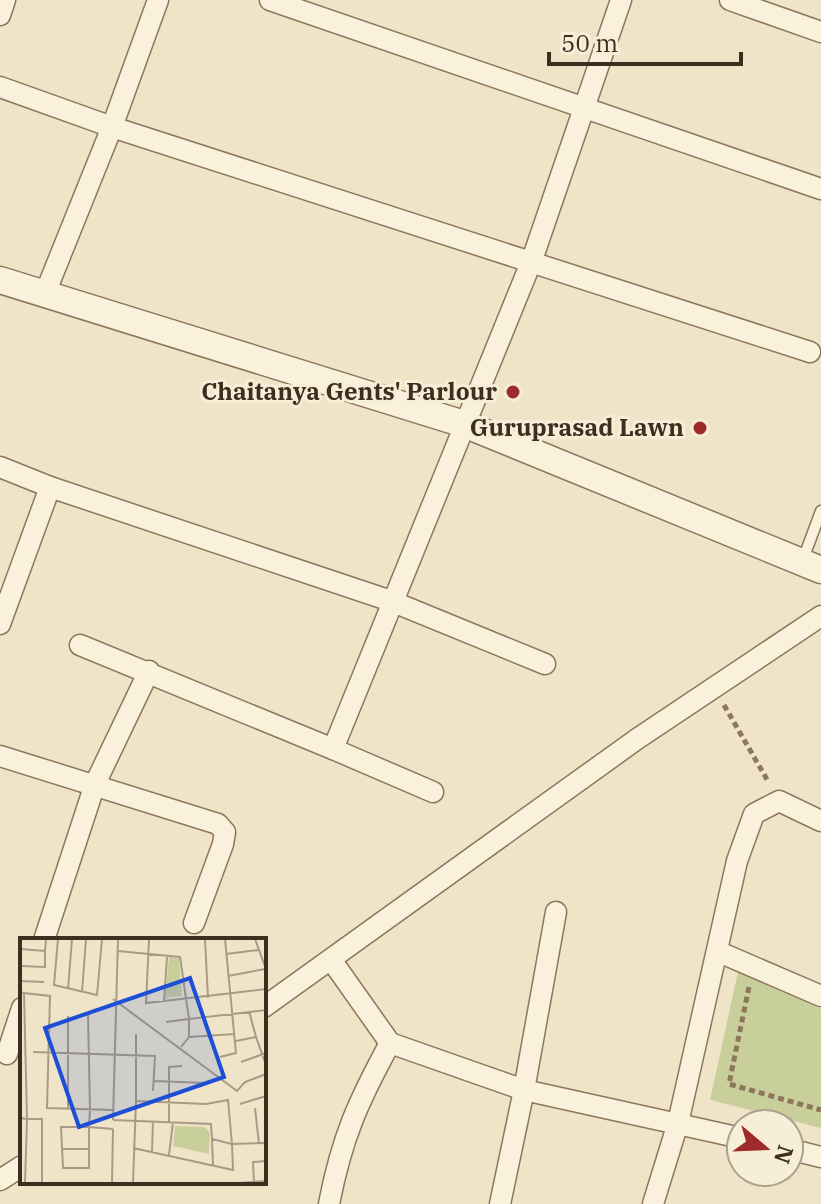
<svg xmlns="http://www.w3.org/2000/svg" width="821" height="1204" font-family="'IBM Plex Serif',serif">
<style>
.green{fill:#c9cf9b}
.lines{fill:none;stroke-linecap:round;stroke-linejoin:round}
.service-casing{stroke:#8d765c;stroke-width:13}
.minor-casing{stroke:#8d765c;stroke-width:23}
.tertiary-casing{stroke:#8d765c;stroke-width:29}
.path{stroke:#8d765c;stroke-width:5;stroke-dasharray:6 4;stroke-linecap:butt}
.service{stroke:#faf1dc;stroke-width:10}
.minor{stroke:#faf1dc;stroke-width:20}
.tertiary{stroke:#faf1dc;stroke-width:26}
.poi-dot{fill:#9e2a2b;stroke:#f7eed8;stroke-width:3}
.labels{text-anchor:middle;stroke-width:6;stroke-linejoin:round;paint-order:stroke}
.poi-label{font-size:24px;font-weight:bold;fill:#3d2e20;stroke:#f7eed8;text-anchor:end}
.inset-road{fill:none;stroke:#a89b85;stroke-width:2}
.view{fill:#1d4ed8;fill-opacity:0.15;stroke:#1d4ed8;stroke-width:4}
.inset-edge{fill:none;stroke:#3d2e20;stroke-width:4}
</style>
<rect width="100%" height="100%" fill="#f0e4c8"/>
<polygon class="green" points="739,967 821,1009 821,1128 710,1100"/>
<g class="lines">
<g class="service-casing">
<polyline id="service" points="802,562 821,511"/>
</g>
<g class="minor-casing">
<g id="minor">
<polyline points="270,0 821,189"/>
<polyline points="730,0 821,32"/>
<polyline points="0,15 5,0"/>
<polyline points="0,87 112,127 810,352"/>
<polyline points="44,296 112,127 158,0"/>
<polyline points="0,467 50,487"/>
<polyline points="0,624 50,487 391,601 545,664"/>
<polyline points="80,645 333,749 532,260 621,0"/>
<polyline points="333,749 433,792"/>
<polyline points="0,756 218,824 225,832 223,844 194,923"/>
<polyline points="44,940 95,784 149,671"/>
<polyline points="719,952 821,996"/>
<polyline points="332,961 390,1043 524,1090 556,912"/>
<polyline points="264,1007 637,739 821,616"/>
<polyline points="7,1054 22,1008"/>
<polyline points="789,1149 821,1157"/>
<polyline points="0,1180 22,1166"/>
<path d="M329 1204C342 1137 358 1102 390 1043"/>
<polyline points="500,1204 524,1090 741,1138"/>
<polyline points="653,1204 678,1123 737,861 754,814 779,801 821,821"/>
</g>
</g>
<g class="tertiary-casing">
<polyline id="tertiary" points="0,280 464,424 821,570"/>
</g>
<g class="path">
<polyline points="724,705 769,783"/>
<polyline points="749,987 729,1084 821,1110"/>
</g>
<use href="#service" class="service"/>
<use href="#minor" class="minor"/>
<use href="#tertiary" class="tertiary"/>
</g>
<g class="poi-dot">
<circle cx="513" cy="392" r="8"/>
<circle cx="700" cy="428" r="8"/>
</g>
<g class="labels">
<g class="poi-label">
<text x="497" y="400">Chaitanya Gents' Parlour</text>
<text x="684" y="436">Guruprasad Lawn</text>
</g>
</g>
<g transform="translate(20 938)">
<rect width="246" height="246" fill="#f0e4c8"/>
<path d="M149 19 159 20 162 58 145 60ZM155 188 185 189 190 195 189 216 153 208Z" fill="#c9cf9b"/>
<path class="inset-road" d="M38 1 34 47 77 57 82 1M129 1 126 65 246 51M185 1 188 60M235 1 246 31M0 11 25 13 26 1M98 13 160 19 169 81 246 72M206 16 239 12M0 28 25 29V13M208 38 245 31M0 43 24 44M48 51 52 1M0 54 4 55 7 181 0 180M62 54 66 1M4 55 30 58 27 170 93 172M93 61 217 153 225 144 246 136M144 63 147 19M68 77 70 171 69 189V230H43L41 189H69L93 191M48 78V170M146 84 169 81V99L161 109M116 96V163L186 166 208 162 212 206 246 205M169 99 215 96M236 99 246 127M216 103 236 99 229 73M13 114 135 118 133 153M200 119 216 115 205 1M221 124 246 115M134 143 186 145M220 166 246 158M235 170 239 206M93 182 191 186 192 201 212 206 213 232 113 210M93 182 98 1M149 184V129L162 128M192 201 193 228M42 211H68M132 214 133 184M149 217 153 184M234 244 233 224 246 223M5 245 7 181H22V245M13 245H50M92 245 93 191M113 245 116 163M217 245 246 243"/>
<path class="view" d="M170 40 204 139 59 189 25 90Z"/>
<rect width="246" height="246" class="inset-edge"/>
</g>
<g transform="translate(765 1148) rotate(109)"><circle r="38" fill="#f7eed8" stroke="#ada18e" stroke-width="2"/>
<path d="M0-6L14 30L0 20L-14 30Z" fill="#9e2a2b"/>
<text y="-12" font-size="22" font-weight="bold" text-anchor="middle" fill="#3d2e20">N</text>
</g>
<path d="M549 52v12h192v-12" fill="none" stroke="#3d2e20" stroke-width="4"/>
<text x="561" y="52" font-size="24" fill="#3d2e20" stroke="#f7eed8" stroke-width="6" paint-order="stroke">50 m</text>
</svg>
